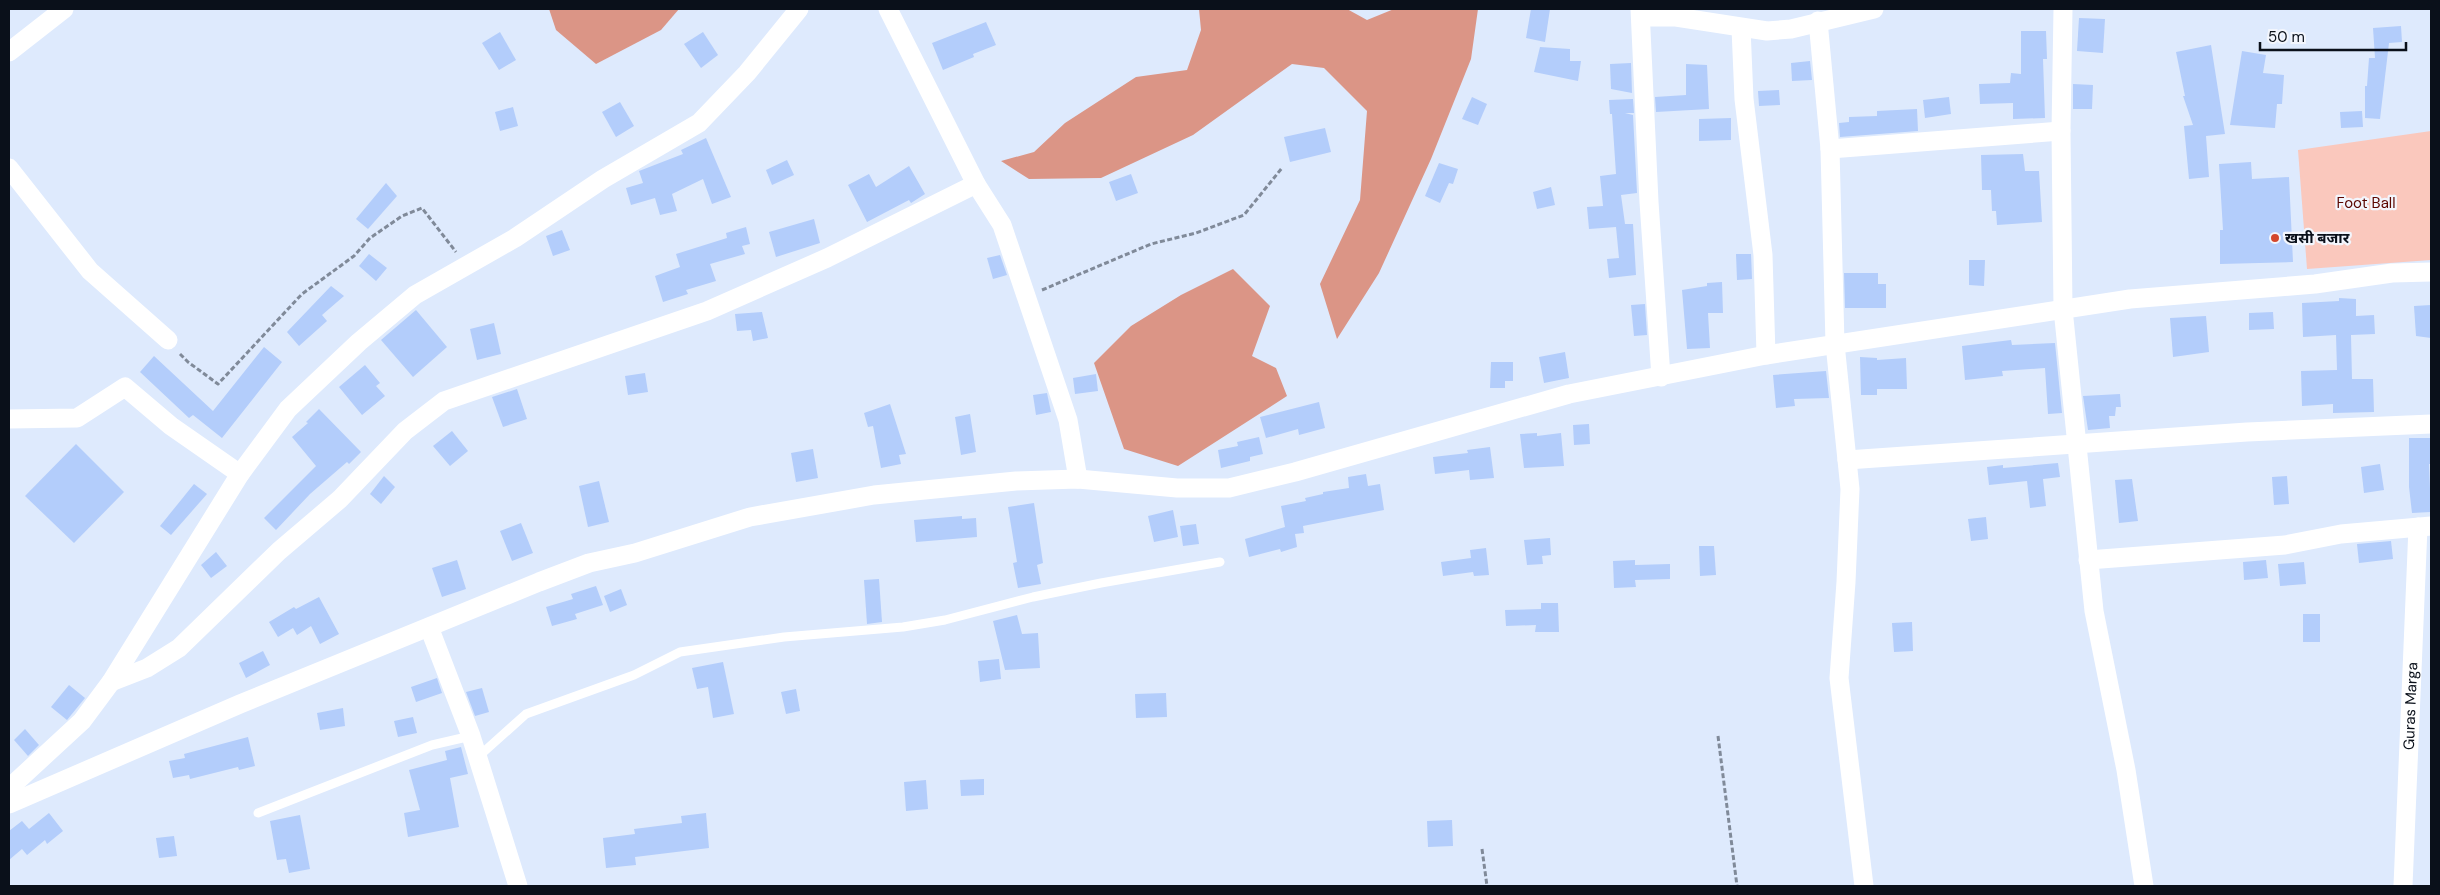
<svg xmlns="http://www.w3.org/2000/svg" width="2440" height="895" font-family="'DM Sans','Noto Sans Devanagari',sans-serif">
<style>
.green{fill:#fac8bd}
.forest{fill:#db9586}
.building{fill:#b3cdfb}
.lines{fill:none;stroke-linecap:round;stroke-linejoin:round}
.path{stroke:#808a99;stroke-width:3;stroke-dasharray:5 2.5;stroke-linecap:butt}
.service{stroke:#fff;stroke-width:9}
.minor{stroke:#fff;stroke-width:19}
.poi-dot{fill:#d3472d;stroke:#f3f6fd;stroke-width:2}
.labels{text-anchor:middle;stroke-width:4.5;stroke-linejoin:round;paint-order:stroke}
.park-label{font-size:15px;fill:#5b0600;stroke:#f3f6fd}
.poi-label{font-size:15px;font-weight:bold;fill:#0a101a;stroke:#f3f6fd;text-anchor:start}
.street-label{font-size:15px;fill:#0a101a;stroke:#f3f6fd}
</style>
<rect width="100%" height="100%" fill="#deeafd"/>
<polygon class="green" points="2431,131 2431,260 2307,269 2298,150"/>
<g class="forest">
<polygon points="549,9 679,9 661,30 596,64 556,30"/>
<polygon points="1199,9 1347,9 1367,20 1394,9 1478,9 1471,59 1431,159 1379,273 1337,339 1320,284 1360,200 1367,111 1324,68 1292,64 1193,135 1101,178 1029,179 1001,161 1034,152 1065,123 1136,77 1187,70 1201,30"/>
<polygon points="1233,269 1270,306 1252,356 1276,368 1287,396 1178,466 1124,449 1094,363 1131,326 1181,295"/>
</g>
<g class="building">
<polygon points="1531,9 1550,9 1545,42 1526,38"/>
<polygon points="2079,18 2105,19 2103,53 2077,51"/>
<polygon points="986,22 996,45 973,54 974,57 943,70 932,43"/>
<polygon points="2401,26 2402,42 2389,43 2380,119 2365,118 2365,86 2367,86 2369,58 2375,58 2373,28"/>
<polygon points="2021,31 2046,31 2047,59 2043,59 2045,118 2013,119 2013,103 1980,104 1979,84 2010,83 2011,73 2021,74"/>
<polygon points="500,32 516,60 499,70 482,43"/>
<polygon points="703,32 718,55 701,68 684,44"/>
<polygon points="2211,45 2225,134 2206,136 2209,177 2189,179 2184,126 2193,125 2183,96 2185,96 2176,52"/>
<polygon points="1540,47 1570,49 1570,61 1581,61 1578,81 1534,72"/>
<polygon points="2242,51 2266,55 2263,73 2284,75 2282,104 2277,104 2275,128 2230,125"/>
<polygon points="1810,61 1812,80 1792,81 1791,63"/>
<polygon points="1631,63 1632,93 1611,89 1610,64"/>
<polygon points="1686,64 1707,65 1709,109 1656,112 1655,97 1686,95"/>
<polygon points="2073,84 2093,85 2092,109 2073,109"/>
<polygon points="1779,90 1780,105 1759,106 1758,91"/>
<polygon points="1472,97 1487,104 1478,125 1462,119"/>
<polygon points="1949,97 1951,114 1925,118 1923,100"/>
<polygon points="1633,99 1634,113 1625,113 1633,115 1637,193 1621,195 1625,224 1633,224 1636,275 1609,278 1607,259 1619,258 1616,227 1589,229 1587,207 1603,206 1600,176 1616,174 1612,114 1610,114 1609,100"/>
<polygon points="620,102 634,126 616,137 602,112"/>
<polygon points="513,107 518,126 500,131 495,112"/>
<polygon points="1917,109 1918,131 1840,137 1839,123 1849,122 1849,117 1877,116 1877,111"/>
<polygon points="2362,111 2363,127 2341,128 2340,112"/>
<polygon points="1731,118 1731,140 1699,141 1699,119"/>
<polygon points="1325,128 1331,152 1290,162 1284,137"/>
<polygon points="706,138 731,197 712,204 703,179 672,194 677,211 660,215 655,198 631,205 626,188 643,183 639,171 683,154 681,150"/>
<polygon points="2023,154 2025,171 2039,171 2042,222 1997,225 1996,211 1992,211 1991,190 1982,190 1981,155"/>
<polygon points="787,160 794,175 772,185 766,170"/>
<polygon points="2251,162 2252,179 2289,177 2293,262 2220,264 2220,230 2223,230 2219,164"/>
<polygon points="1439,163 1458,169 1453,184 1449,183 1440,203 1425,196"/>
<polygon points="909,166 925,194 911,203 909,200 867,222 848,185 869,174 876,187"/>
<polygon points="1131,174 1138,193 1116,201 1109,182"/>
<polygon points="386,183 397,196 368,229 356,219"/>
<polygon points="1551,187 1555,205 1537,209 1533,192"/>
<polygon points="814,219 820,243 776,257 769,232"/>
<polygon points="746,227 750,244 742,246 745,254 710,264 716,281 686,290 688,294 663,302 655,276 680,267 676,254 727,238 726,233"/>
<polygon points="562,230 570,250 553,256 546,236"/>
<polygon points="369,254 387,268 376,281 359,266"/>
<polygon points="1736,254 1751,254 1752,279 1737,280"/>
<polygon points="1000,255 1007,275 993,279 987,258"/>
<polygon points="1969,260 1985,260 1984,286 1969,285"/>
<polygon points="1844,273 1878,273 1878,284 1886,284 1886,308 1845,308"/>
<polygon points="1722,282 1723,313 1708,313 1710,348 1687,349 1682,290 1707,286 1707,283"/>
<polygon points="331,286 344,296 322,315 327,321 299,346 287,332"/>
<polygon points="2339,298 2356,299 2356,316 2374,315 2375,334 2351,335 2352,379 2373,379 2374,412 2333,413 2333,404 2302,406 2301,371 2337,370 2336,335 2303,337 2302,303 2339,301"/>
<polygon points="1645,304 1647,335 1634,336 1631,305"/>
<polygon points="2431,305 2431,338 2416,336 2414,306"/>
<polygon points="416,310 447,347 413,377 381,340"/>
<polygon points="762,312 768,338 753,341 751,330 737,331 735,314"/>
<polygon points="2273,312 2274,329 2249,330 2249,313"/>
<polygon points="2206,316 2209,352 2173,357 2170,318"/>
<polygon points="494,323 501,354 477,360 470,329"/>
<polygon points="2011,340 2012,345 2055,343 2062,413 2048,414 2045,368 2002,371 2003,376 1965,380 1962,346"/>
<polygon points="264,347 282,362 222,438 193,415 189,418 140,372 154,356 213,411"/>
<polygon points="1565,352 1569,378 1544,383 1539,357"/>
<polygon points="1860,357 1877,358 1877,360 1906,358 1907,389 1877,389 1877,395 1861,395"/>
<polygon points="1491,362 1513,362 1513,381 1505,381 1505,388 1490,388"/>
<polygon points="365,365 380,383 376,386 385,396 362,415 339,387"/>
<polygon points="1826,371 1829,398 1794,399 1795,406 1776,408 1773,375"/>
<polygon points="645,373 648,392 628,395 625,376"/>
<polygon points="1096,374 1098,391 1075,394 1073,378"/>
<polygon points="517,389 527,419 503,427 492,397"/>
<polygon points="1047,393 1051,412 1036,415 1033,395"/>
<polygon points="2120,394 2121,407 2116,407 2115,416 2109,416 2110,428 2088,430 2083,396"/>
<polygon points="1319,402 1325,428 1299,435 1298,429 1266,438 1260,417"/>
<polygon points="890,404 906,454 899,455 901,464 881,468 873,426 868,427 864,413"/>
<polygon points="319,409 361,452 349,464 347,462 310,494 276,530 264,518 316,466 292,437 308,423 306,422"/>
<polygon points="970,414 976,452 961,455 955,417"/>
<polygon points="1589,424 1590,444 1574,445 1573,425"/>
<polygon points="452,431 468,451 450,466 433,446"/>
<polygon points="1537,433 1537,436 1561,433 1564,466 1524,468 1520,434"/>
<polygon points="1259,437 1263,454 1250,457 1250,461 1221,468 1218,450 1238,446 1237,442"/>
<polygon points="2409,438 2431,438 2431,464 2429,464 2431,512 2412,513 2409,487"/>
<polygon points="76,444 124,492 74,543 25,496"/>
<polygon points="1490,447 1494,478 1470,480 1469,470 1435,474 1433,457 1468,453 1467,450"/>
<polygon points="813,449 818,478 796,482 791,453"/>
<polygon points="2058,463 2060,477 2043,479 2046,506 2030,508 2027,481 1989,485 1987,467 2003,465 2003,468"/>
<polygon points="2380,464 2384,490 2364,493 2361,467"/>
<polygon points="1366,474 1368,486 1380,484 1384,510 1303,526 1304,533 1295,534 1297,547 1281,552 1280,549 1249,557 1245,539 1285,527 1281,506 1306,501 1305,498 1323,494 1323,492 1349,488 1348,477"/>
<polygon points="384,476 395,487 381,504 370,494"/>
<polygon points="2287,476 2289,504 2274,505 2272,477"/>
<polygon points="2132,479 2138,521 2119,523 2115,480"/>
<polygon points="599,481 609,522 588,527 579,486"/>
<polygon points="194,484 207,494 171,535 160,526"/>
<polygon points="1034,503 1043,563 1037,565 1041,584 1018,588 1013,563 1017,562 1008,507"/>
<polygon points="1173,510 1178,537 1154,542 1148,516"/>
<polygon points="962,516 962,519 976,518 977,537 916,542 914,520"/>
<polygon points="1986,517 1988,539 1971,541 1968,519"/>
<polygon points="521,523 533,553 512,561 500,531"/>
<polygon points="1196,524 1199,544 1183,546 1180,526"/>
<polygon points="1550,538 1551,555 1542,556 1543,564 1527,565 1524,540"/>
<polygon points="2391,541 2393,559 2359,563 2357,544"/>
<polygon points="1699,546 1714,546 1716,575 1700,576"/>
<polygon points="1486,548 1489,575 1474,576 1473,572 1443,576 1441,562 1471,558 1470,550"/>
<polygon points="216,552 227,566 211,578 201,565"/>
<polygon points="457,560 466,589 442,597 432,568"/>
<polygon points="1635,560 1635,565 1670,564 1670,579 1635,580 1636,587 1614,588 1613,561"/>
<polygon points="2266,560 2268,578 2244,580 2243,562"/>
<polygon points="2304,562 2306,584 2280,586 2278,564"/>
<polygon points="879,579 882,622 867,624 864,580"/>
<polygon points="596,586 603,605 575,614 577,619 552,626 546,607 573,599 571,594"/>
<polygon points="621,589 627,605 610,612 604,596"/>
<polygon points="319,597 339,634 320,644 311,626 297,635 293,628 278,637 269,622 294,607 296,609"/>
<polygon points="1541,603 1558,603 1559,632 1535,632 1536,625 1506,626 1505,610 1541,609"/>
<rect x="2303" y="614" width="17" height="28"/>
<polygon points="1017,615 1022,634 1038,633 1040,668 1005,670 993,621"/>
<polygon points="1912,622 1913,651 1894,652 1892,623"/>
<polygon points="263,651 270,665 246,678 239,663"/>
<polygon points="999,659 1001,679 980,682 978,661"/>
<polygon points="723,662 734,714 713,718 708,687 697,689 692,668"/>
<polygon points="437,678 442,693 416,702 411,687"/>
<polygon points="69,685 85,698 67,720 51,707"/>
<polygon points="482,688 489,712 475,716 466,692"/>
<polygon points="796,689 800,711 786,714 781,692"/>
<polygon points="1166,693 1167,717 1136,718 1135,694"/>
<polygon points="343,708 345,726 320,730 317,713"/>
<polygon points="413,717 417,733 398,737 394,721"/>
<polygon points="25,729 39,745 28,756 14,740"/>
<polygon points="248,737 255,766 239,770 238,767 190,779 189,775 173,778 169,761 185,758 184,754"/>
<polygon points="461,747 468,774 450,778 459,827 408,837 404,813 420,810 409,770 447,760 445,751"/>
<polygon points="984,779 984,795 961,796 960,780"/>
<polygon points="926,780 928,809 906,811 904,782"/>
<polygon points="49,813 63,831 47,844 45,840 27,855 22,849 9,860 9,831 22,821 29,829"/>
<polygon points="706,813 709,848 635,857 636,865 606,868 603,838 635,834 634,829 682,823 681,816"/>
<polygon points="300,815 310,869 289,873 286,859 277,860 270,821"/>
<polygon points="1452,820 1453,846 1428,847 1427,821"/>
<polygon points="174,836 177,856 159,858 156,838"/>
</g>
<g class="lines">
<g class="path">
<polyline points="1042,290 1151,244 1196,233 1244,215 1282,168"/>
<polyline points="180,354 188,362 218,384 302,294 354,256 370,238 402,216 422,208 456,252"/>
<polyline points="1718,736 1737,886"/>
<polyline points="1482,849 1487,886"/>
</g>
<g class="service">
<polyline points="478,757 526,714 634,675 680,652 784,637 903,627 945,620 1033,597 1101,583 1220,562"/>
<polyline points="258,813 432,745 471,736"/>
</g>
<g class="minor">
<polyline points="888,9 976,184 1002,225 1068,420 1078,479"/>
<polyline points="1640,9 1649,202 1661,377"/>
<polyline points="2063,9 2061,131 2063,309 2094,611 2126,770 2144,886"/>
<polyline points="1641,17 1676,17 1767,31 1791,29 1874,9"/>
<polyline points="1818,21 1830,149 1835,344 1850,489 1846,582 1839,678 1864,886"/>
<polyline points="1741,28 1744,99 1763,255 1766,355"/>
<polyline points="9,52 64,9"/>
<polyline points="1830,149 2061,131"/>
<polyline points="9,168 90,271 168,340"/>
<polyline points="9,419 77,418 125,387 171,426 240,474"/>
<polyline points="1847,460 2247,432 2431,424"/>
<polyline points="2088,560 2285,545 2341,534 2431,526"/>
<polyline points="429,627 471,736 518,886"/>
<polyline points="111,682 147,668 179,648 279,551 340,499 405,431 444,401 707,311 827,258 976,184"/>
<polyline points="9,797 17,781 82,721 111,682 240,474 288,409 359,342 415,295 515,238 603,179 699,123 747,73 799,9"/>
<polyline points="9,804 240,704 539,582 589,563 635,553 750,517 874,495 1016,481 1078,479 1177,488 1229,488 1295,472 1569,394 1766,355 2130,299 2315,284 2392,273 2431,272"/>
<path id="s1" d="M2403 886 2418 527"/>
</g>
</g>
<circle class="poi-dot" cx="2275" cy="238" r="5"/>
<g class="labels">
<g class="park-label">
<text x="2366" y="208">Foot Ball</text>
</g>
<g class="poi-label">
<text x="2285" y="243">खसी बजार</text>
</g>
<g class="street-label">
<text dy="5" stroke="none"><textPath href="#s1" startOffset="180">Guras Marga</textPath></text>
</g>
</g>
<rect width="2440" height="895" fill="none" stroke="#0a101a" stroke-width="20"/>
<path d="M2260 42v8h146v-8" fill="none" stroke="#0a101a" stroke-width="2.5"/>
<text x="2268" y="42" font-size="15" fill="#0a101a" stroke="#f3f6fd" stroke-width="4" paint-order="stroke">50 m</text>
</svg>
